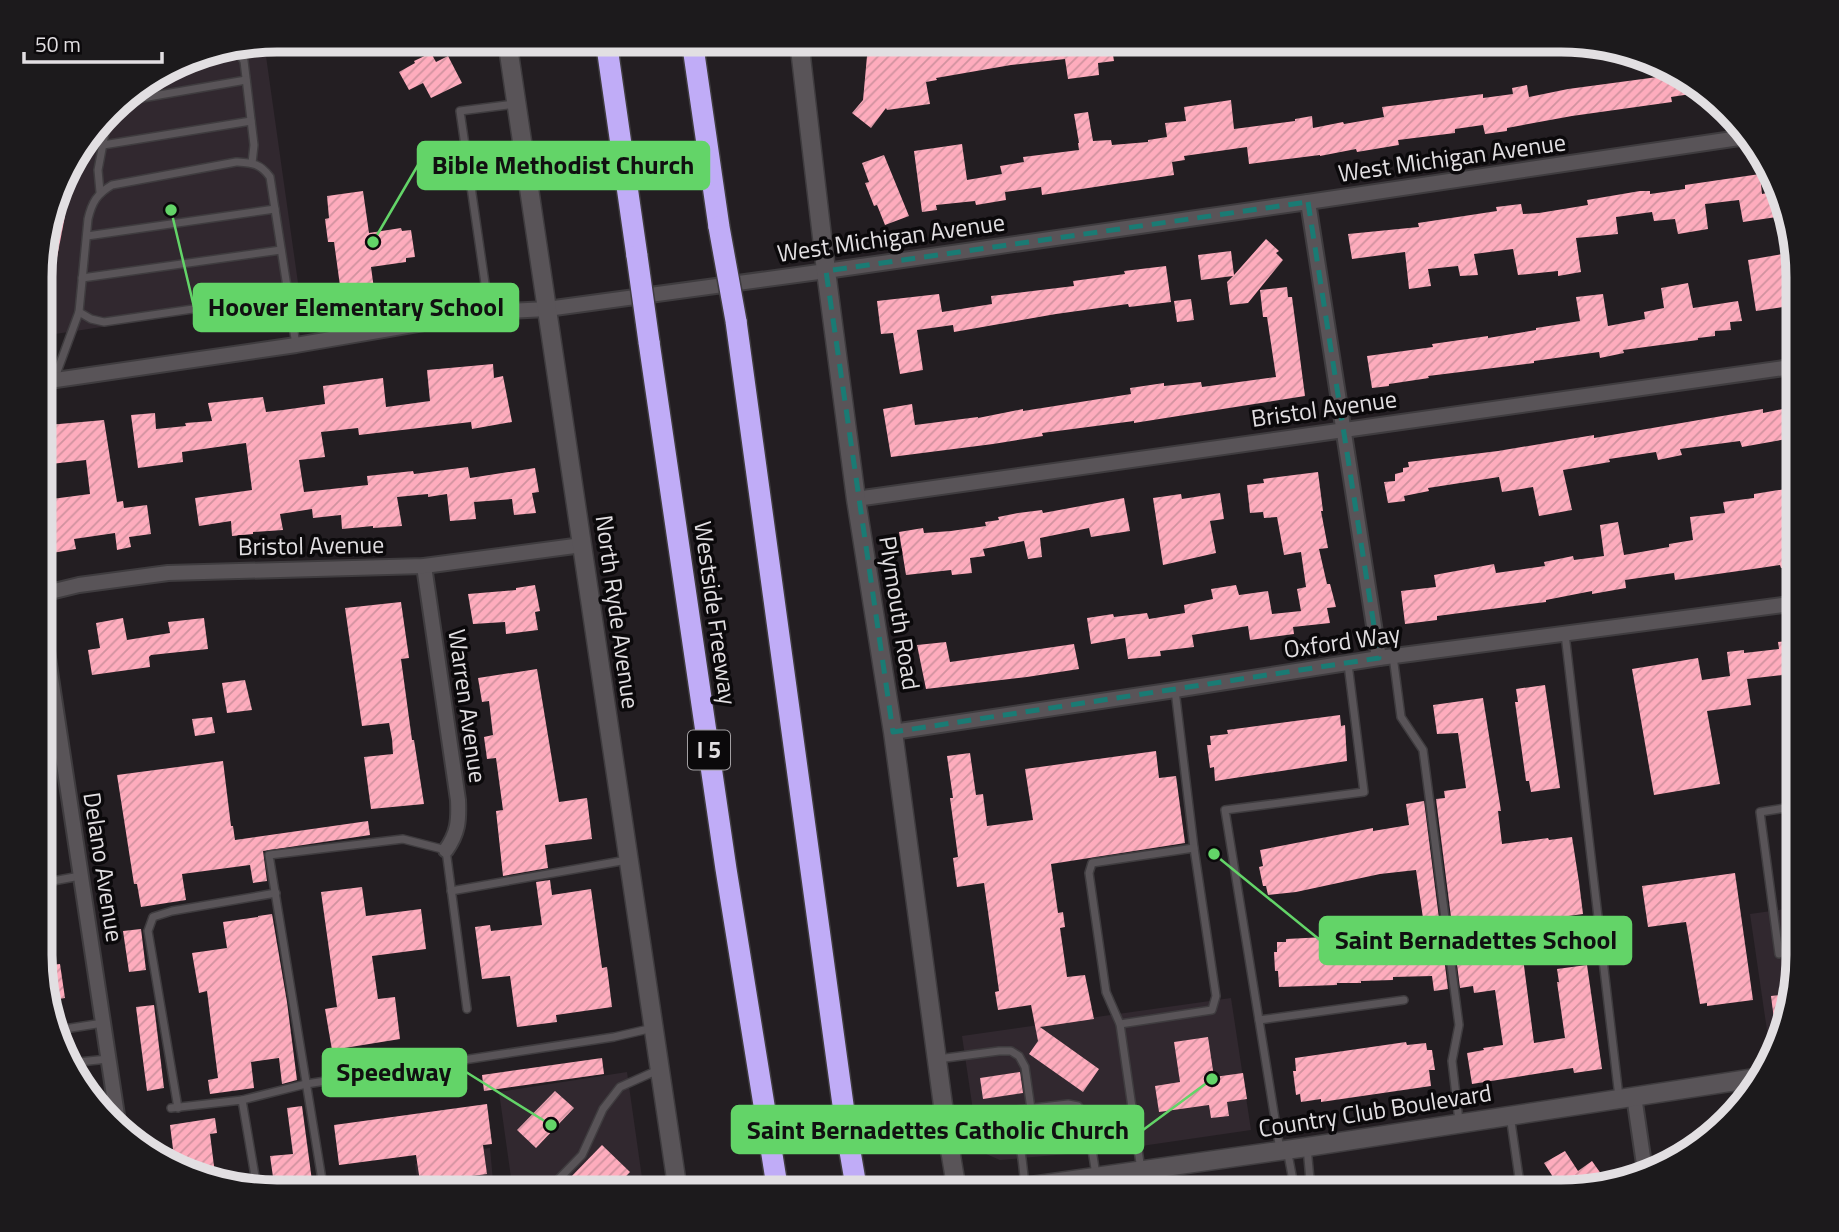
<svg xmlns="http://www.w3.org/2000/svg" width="1839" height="1232" font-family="'Titillium Web',sans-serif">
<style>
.built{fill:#31282f}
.building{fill:url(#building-hatch)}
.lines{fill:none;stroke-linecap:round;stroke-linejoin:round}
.lane-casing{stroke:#3f3c3f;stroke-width:10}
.street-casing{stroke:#3f3c3f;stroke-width:18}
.secondary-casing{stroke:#3f3c3f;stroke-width:21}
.highway-casing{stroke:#3f3c3f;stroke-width:24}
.lane{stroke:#595458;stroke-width:7}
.street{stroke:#595458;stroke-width:14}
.secondary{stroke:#595458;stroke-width:18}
.highway{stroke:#c0acf7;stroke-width:21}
.highway-bridge-casing{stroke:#3f3c3f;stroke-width:24;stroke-linecap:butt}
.highway-bridge{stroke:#c0acf7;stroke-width:21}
.marked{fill:none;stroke:#1a7b74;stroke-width:5;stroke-dasharray:14 9;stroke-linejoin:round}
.labels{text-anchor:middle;stroke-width:7;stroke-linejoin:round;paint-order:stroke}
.shield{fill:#0b090b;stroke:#a29fa2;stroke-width:2}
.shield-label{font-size:23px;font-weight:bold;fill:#e2dfe2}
.street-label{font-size:24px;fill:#e2dfe2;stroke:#0b090b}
.rim{fill:none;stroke:#e2dfe2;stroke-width:9}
.leader{fill:none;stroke:#63d468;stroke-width:2.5}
.callout-dot{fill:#63d468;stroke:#0b090b;stroke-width:2.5}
.callout{fill:#63d468;stroke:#63d468;stroke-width:2.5}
.callout-label{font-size:26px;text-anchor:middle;font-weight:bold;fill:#111}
</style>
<defs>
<pattern id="building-hatch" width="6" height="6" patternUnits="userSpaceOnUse" patternTransform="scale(1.75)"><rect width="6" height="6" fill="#feacbd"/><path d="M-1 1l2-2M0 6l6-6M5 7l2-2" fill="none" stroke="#d0929f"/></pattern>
</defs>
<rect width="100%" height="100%" fill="#231e22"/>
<g class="built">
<polygon points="278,40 310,40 265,49 300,297 42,336 42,247 65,172 121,99 187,58"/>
<polygon points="1798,907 1798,969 1770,1051 1750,914"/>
<polygon points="1231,998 1251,1130 1114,1150 1000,1160 979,1151 962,1036"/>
<polygon points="627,1072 644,1192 513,1192 499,1092"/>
<polygon points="490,1148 494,1192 419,1192 415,1164 443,1154"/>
</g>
<g class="building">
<polygon points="1003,40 1151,40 1152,50 1113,55 1114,61 1098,63 1099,75 1068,79 1065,59 1011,65 936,78 937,80 926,82 930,104 887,110 886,108 871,128 852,113 863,100 868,45 897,50 931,45 932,53"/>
<polygon points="431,53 436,62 448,56 462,83 431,98 423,83 409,90 399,72 415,63 414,61"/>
<polygon points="1680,74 1693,81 1704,92 1671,97 1672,102 1572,116 1507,128 1507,131 1485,134 1483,125 1455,129 1455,133 1398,140 1399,145 1357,152 1356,149 1320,156 1320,155 1249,164 1247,147 1184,156 1185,160 1172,162 1174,175 1042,195 1041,187 1005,192 1006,200 976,205 975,201 936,205 937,210 922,212 914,151 962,144 967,180 1002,174 1000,166 1024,162 1023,157 1079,150 1078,143 1079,143 1074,114 1088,112 1093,141 1111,140 1112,145 1148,142 1148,140 1167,137 1165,123 1186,121 1184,107 1231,100 1234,129 1295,121 1295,119 1312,116 1313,128 1343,122 1344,124 1384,117 1382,107 1483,94 1483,98 1513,94 1512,88 1527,85 1529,97 1568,89"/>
<polygon points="884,155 909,216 885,225 877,205 874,206 865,183 869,182 862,163"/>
<polygon points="1760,174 1762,194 1777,191 1783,216 1743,222 1739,200 1705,204 1708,229 1678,234 1675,219 1654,221 1652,212 1616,217 1618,234 1576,238 1581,272 1558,276 1558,271 1518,275 1513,249 1474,254 1478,275 1460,276 1458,266 1428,269 1431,286 1409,289 1405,252 1352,259 1348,234 1419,227 1418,223 1497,211 1496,207 1521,204 1523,214 1539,213 1588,205 1587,200 1640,191 1650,191 1650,194 1685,189 1685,185"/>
<polygon points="363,191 369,233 401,228 402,231 411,230 415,257 406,258 406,262 371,267 374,289 341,293 334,242 328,242 325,219 329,218 327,196"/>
<polygon points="52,214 65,216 50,294 42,293 42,247"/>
<polygon points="1266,239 1279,251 1276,253 1283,260 1248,303 1230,305 1227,282 1233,276 1201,280 1198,255 1231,251 1234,275"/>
<polygon points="1783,254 1791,306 1756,311 1748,260"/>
<polygon points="1166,266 1171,302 1129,307 1128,304 1056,314 954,332 953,325 917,330 923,370 900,374 893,333 881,334 877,301 939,294 942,312 992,304 991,296 1074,286 1073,281 1125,274 1124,271"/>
<polygon points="1688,283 1693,308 1738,301 1742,321 1730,322 1731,330 1715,331 1715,336 1698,338 1698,340 1623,350 1624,353 1600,358 1599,352 1534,361 1534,363 1428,376 1429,378 1389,384 1389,386 1372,388 1367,356 1433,347 1432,344 1488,336 1488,338 1536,330 1536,328 1580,321 1576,297 1603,294 1608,326 1645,319 1644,312 1664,308 1661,288"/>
<polygon points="1287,287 1288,297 1292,297 1305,396 1134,423 1134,421 1042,433 1043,436 993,444 891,457 883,409 912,404 915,425 978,417 978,418 1023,409 1023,411 1131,394 1130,388 1164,383 1164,386 1201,382 1202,387 1276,377 1267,317 1263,317 1260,290"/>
<polygon points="1191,299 1194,320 1177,322 1174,301"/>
<polygon points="493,364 494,378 503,376 512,422 472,429 471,422 359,435 358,428 321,432 325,457 299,460 304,492 368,485 367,476 413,471 414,474 468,467 470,478 535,468 539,492 532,493 536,513 514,515 512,499 474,502 476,519 450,521 447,494 428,497 428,494 397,497 402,526 373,528 373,526 342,529 341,515 313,518 312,509 280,514 283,530 253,532 253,534 232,536 231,521 199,526 195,498 252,490 246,443 182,452 183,462 138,468 131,415 155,413 156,429 186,426 185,423 212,421 208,403 263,397 266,412 283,410 325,404 323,386 383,378 386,407 430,401 427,370"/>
<polygon points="1792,407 1793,411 1798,410 1798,437 1742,447 1740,441 1680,449 1682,455 1658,460 1656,452 1609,459 1610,462 1563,470 1572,510 1539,516 1533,487 1502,492 1499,477 1428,488 1429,491 1404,496 1405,501 1388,503 1384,482 1395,481 1395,474 1403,472 1403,468 1409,467 1408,462 1498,451 1594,435 1594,438 1763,409 1763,413"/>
<polygon points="104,420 117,502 123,501 124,508 147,505 151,534 129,537 131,547 117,550 115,533 74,539 76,549 52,553 44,500 90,494 86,460 42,465 42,430 49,430 48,425"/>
<polygon points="1318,472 1323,511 1321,511 1328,548 1319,549 1327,584 1330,584 1336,607 1327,608 1330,623 1293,627 1294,634 1250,640 1248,626 1192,635 1194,647 1160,651 1161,656 1128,659 1125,638 1091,644 1087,618 1113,614 1114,617 1147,613 1149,619 1185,613 1184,605 1213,599 1211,589 1236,585 1239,595 1268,591 1272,614 1301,611 1297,589 1306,587 1301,552 1284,555 1277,517 1264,518 1263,512 1250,513 1247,485 1264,483 1263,479"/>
<polygon points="1798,487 1798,565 1781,568 1780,565 1760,568 1675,580 1674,573 1625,580 1626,588 1592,594 1592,591 1546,600 1546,602 1437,616 1437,620 1405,624 1401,591 1436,587 1434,575 1494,564 1496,573 1545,566 1544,562 1573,556 1574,560 1604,556 1600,525 1618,522 1624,555 1669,547 1669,544 1693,540 1690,517 1725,513 1723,502 1754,498 1754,494"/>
<polygon points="1220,493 1224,519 1210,521 1216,553 1163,565 1153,498 1181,494 1182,499"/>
<polygon points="1124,498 1130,531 1091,537 1089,528 1040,538 1042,557 1028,559 1024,541 983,549 985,556 970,558 972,573 952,575 951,570 906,575 899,532 923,528 924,533 951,531 986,526 985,522 999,520 998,517 1018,513 1042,510 1043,513"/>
<polygon points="535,585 540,611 535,612 538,630 506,634 505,622 473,624 468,594 516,590 516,588"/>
<polygon points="401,602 409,658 401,659 412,740 414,740 424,804 371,809 364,757 393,754 392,739 389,723 362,726 345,608"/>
<polygon points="123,618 127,640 170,633 168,622 204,618 208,649 151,655 149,657 150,667 92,675 88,650 100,648 96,623"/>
<polygon points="1798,640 1798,723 1789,723 1783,675 1747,679 1751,705 1707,711 1720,784 1654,795 1632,669 1698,658 1702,680 1730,676 1727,652 1744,650 1744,653 1779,649 1778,642"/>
<polygon points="946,642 950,662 1074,644 1079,669 1027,677 926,689 917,645"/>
<polygon points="537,669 559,802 587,798 592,839 545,845 548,868 503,876 496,811 503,810 496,758 487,759 484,737 493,735 489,701 482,702 478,678"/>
<polygon points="245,680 252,710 227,713 222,683"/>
<polygon points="1545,685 1560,788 1531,792 1529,781 1526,781 1515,702 1518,702 1516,689"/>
<polygon points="1483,698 1501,811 1498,811 1502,844 1548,838 1549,840 1572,837 1579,882 1583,914 1561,917 1562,919 1516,926 1520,959 1523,958 1534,1043 1565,1038 1557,982 1559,982 1557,969 1587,965 1602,1069 1574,1073 1573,1068 1472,1084 1467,1053 1484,1050 1483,1048 1503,1045 1495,990 1474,993 1473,986 1460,988 1436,799 1445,798 1444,791 1466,788 1458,733 1437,734 1433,705"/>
<polygon points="1340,715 1341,726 1345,725 1347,761 1215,781 1214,767 1210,768 1207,745 1211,745 1210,736 1228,734 1227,730"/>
<polygon points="212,717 215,733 195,736 192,719"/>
<polygon points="1156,751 1159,778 1176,776 1185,843 1051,864 1058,913 1063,912 1065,927 1060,928 1067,977 1085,975 1094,1019 1040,1027 1099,1069 1083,1092 1029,1054 1038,1041 1031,1005 998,1010 995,992 999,991 984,883 957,887 953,858 958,857 950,798 953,798 947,756 970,753 976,795 983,794 987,826 1033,820 1025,769"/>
<polygon points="223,761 231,826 233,826 235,840 368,821 370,835 263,851 267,881 253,883 250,865 182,874 186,900 141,907 137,884 134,884 117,775"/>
<polygon points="1424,801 1448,989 1434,991 1432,976 1393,977 1393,980 1361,981 1361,983 1337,983 1337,985 1279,987 1278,971 1275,971 1274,952 1277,952 1277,942 1286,942 1286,939 1425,932 1416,870 1380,874 1296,892 1268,895 1266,886 1263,886 1259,867 1263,866 1260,850 1373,828 1373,831 1409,825 1406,804"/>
<polygon points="1735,873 1753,1000 1707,1006 1707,1003 1700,1004 1686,922 1648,927 1642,886"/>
<polygon points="550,880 552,895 591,889 602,968 607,967 612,1007 556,1015 557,1022 517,1027 510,976 482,979 475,927 490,925 491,931 542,925 536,882"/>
<polygon points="362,887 366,916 421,909 426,949 372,956 378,999 395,997 400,1039 332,1050 325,1009 337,1007 321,892"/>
<polygon points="272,914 287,1002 297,1080 282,1084 279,1058 251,1062 254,1088 210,1094 208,1080 218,1078 207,991 199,993 192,953 227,948 223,922 258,917 258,916"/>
<polygon points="141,929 146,970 129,972 123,931"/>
<polygon points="60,964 65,998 48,1001 42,985 42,966"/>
<polygon points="1790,994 1784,1012 1776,1035 1771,996"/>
<polygon points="154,1005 164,1088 147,1091 136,1007"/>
<polygon points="1208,1037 1214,1077 1243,1073 1247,1099 1227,1102 1229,1116 1211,1118 1209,1105 1159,1112 1155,1086 1180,1082 1174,1042"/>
<polygon points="1406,1042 1407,1045 1426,1043 1427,1050 1432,1050 1435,1070 1429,1070 1431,1086 1321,1102 1321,1099 1301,1102 1300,1094 1296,1095 1293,1071 1296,1071 1295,1058"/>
<polygon points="602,1058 604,1074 484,1091 482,1075"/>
<polygon points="1020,1072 1023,1093 983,1099 980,1078"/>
<polygon points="555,1091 574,1108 536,1148 517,1130"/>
<polygon points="487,1104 492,1144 483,1145 487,1174 472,1176 473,1179 461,1181 461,1183 421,1188 416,1155 339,1165 334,1125"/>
<polygon points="302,1106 312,1181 291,1184 292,1192 275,1191 270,1156 293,1154 287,1108"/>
<polygon points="215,1118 217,1133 210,1134 216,1182 202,1179 172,1165 171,1149 173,1149 170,1125"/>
<polygon points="602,1145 630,1172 611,1192 580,1192 568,1180"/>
<polygon points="1565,1151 1578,1171 1592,1161 1604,1178 1590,1186 1582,1177 1584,1180 1567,1191 1562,1191 1544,1163"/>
</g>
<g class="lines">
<g class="lane-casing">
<g id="lane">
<polyline points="230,50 238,53 244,61 254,145 252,163"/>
<polyline points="119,102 246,80"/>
<polyline points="103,145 251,121"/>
<polyline points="100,192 98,170 108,117"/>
<polyline points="87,236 275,209"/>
<polyline points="82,278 281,250"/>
<polyline points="489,311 460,111 515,104"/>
<polyline points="79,312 91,319 104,322 288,295"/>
<path d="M54 380 79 312 88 219C92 202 97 194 112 185L236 162C252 163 260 163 270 177L296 345"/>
<polyline points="1565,634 1619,1097"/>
<polyline points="1393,656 1401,717 1423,750 1459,1025 1452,1061 1459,1121"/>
<polyline points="42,883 80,876"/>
<polyline points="451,891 627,860"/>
<polyline points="1779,954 1760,812 1798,806"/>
<polyline points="1259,1020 1404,1000"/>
<polyline points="1120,1024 1212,1010 1216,996 1194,848 1175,690"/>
<polyline points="58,1030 103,1023"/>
<polyline points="938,1059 999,1051 1011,1051 1019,1056 1025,1067 1031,1109"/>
<polyline points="69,1063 108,1059"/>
<polyline points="242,1100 306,1084 614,1037 653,1028"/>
<polyline points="171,1108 242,1100 257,1188"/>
<polyline points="178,1108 148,931 153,917 172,911 276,893"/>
<polyline points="998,1112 1068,1104 1078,1106 1087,1117 1096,1175"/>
<polyline points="1510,1115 1521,1191"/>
<path d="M946 1120C958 1118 985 1111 996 1112 1022 1114 1022 1165 1025 1185"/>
<polyline points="1307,1147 1311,1191"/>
<polyline points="1287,1149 1295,1191"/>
<polyline points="1280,1150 1225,810 1364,792 1348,664"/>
<polyline points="1141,1170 1120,1024 1106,992 1089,873 1092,863 1194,848"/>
<polyline points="1151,1170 1153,1191"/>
<polyline points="324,1192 269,855 403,839 446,850 467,1009"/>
<polyline points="542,1192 548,1190 582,1155 603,1109 620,1087 658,1070"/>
</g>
</g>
<g class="street-casing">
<g id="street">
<polyline points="1308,202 1379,658"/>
<polyline points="42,382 296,345 489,312 547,309 826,271 1308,202 1746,137"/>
<polyline points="856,499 1798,366"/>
<path d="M424 566 458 800C459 821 458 833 446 850"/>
<polyline points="42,594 79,585 168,573 424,566 582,545"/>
<polyline points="42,618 118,1122"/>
<polyline points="893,732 1175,690 1379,658 1798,603"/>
<polyline points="1634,1096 1645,1171"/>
</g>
</g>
<g class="secondary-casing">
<g id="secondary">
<polyline points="507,40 678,1192"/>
<polyline points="799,40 826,271 856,499 893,732 945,1120 957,1191"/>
<polyline points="995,1191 1307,1147 1762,1077"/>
</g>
</g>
<g class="highway-casing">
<g id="highway">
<polyline points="606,40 637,256"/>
<polyline points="692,40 719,227"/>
<polyline points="736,321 847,1134 857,1192"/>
<polyline points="649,342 726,869 778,1192"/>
</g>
</g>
<use href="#lane" class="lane"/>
<use href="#street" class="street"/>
<use href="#secondary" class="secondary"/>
<use href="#highway" class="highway"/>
<g class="highway-bridge-casing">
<g id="highway-bridge">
<polyline points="719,227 736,321"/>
<polyline points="637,256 649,342"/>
</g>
</g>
<use href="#highway-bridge" class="highway-bridge"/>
</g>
<path class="marked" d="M1308 202 1379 658 893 732 826 271Z"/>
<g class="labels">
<rect class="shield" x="688" y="730.5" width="42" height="39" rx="5"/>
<g class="shield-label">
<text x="709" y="758">I 5</text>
</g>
<g class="street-label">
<text transform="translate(1452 158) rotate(-8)" y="8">West Michigan Avenue</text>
<text transform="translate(891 238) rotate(-8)" y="8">West Michigan Avenue</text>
<text transform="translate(1324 409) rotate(-8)" y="8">Bristol Avenue</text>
<text transform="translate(311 546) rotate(-1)" y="8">Bristol Avenue</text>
<text transform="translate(617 612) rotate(82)" y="8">North Ryde Avenue</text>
<text transform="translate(715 613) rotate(82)" y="8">Westside Freeway</text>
<text transform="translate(899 613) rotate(81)" y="8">Plymouth Road</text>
<text transform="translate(1342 642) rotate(-8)" y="8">Oxford Way</text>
<text transform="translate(467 706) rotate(82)" y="8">Warren Avenue</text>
<text transform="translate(103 867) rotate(81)" y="8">Delano Avenue</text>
<text transform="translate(1375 1111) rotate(-9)" y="8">Country Club Boulevard</text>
</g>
</g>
<path d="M0 0H1839V1232H0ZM277 52H1561A225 225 0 0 1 1786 277V955A225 225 0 0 1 1561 1180H277A225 225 0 0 1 52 955V277A225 225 0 0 1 277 52Z" fill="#1c1a1c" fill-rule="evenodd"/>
<path class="rim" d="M277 52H1561A225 225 0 0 1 1786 277V955A225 225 0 0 1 1561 1180H277A225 225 0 0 1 52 955V277A225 225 0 0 1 277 52Z"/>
<path class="leader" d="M373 242L418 165M171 210L194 307M1214 854L1320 940M551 1125L466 1072M1212 1079L1143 1130"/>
<g class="callout-dot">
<circle cx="373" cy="242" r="7"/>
<circle cx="171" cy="210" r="7"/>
<circle cx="1214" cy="854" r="7"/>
<circle cx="551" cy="1125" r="7"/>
<circle cx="1212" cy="1079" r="7"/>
</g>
<g class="callout">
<rect x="418" y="142" width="291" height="47" rx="7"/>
<rect x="194" y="284" width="324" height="47" rx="7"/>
<rect x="1320" y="917" width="311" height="47" rx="7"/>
<rect x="323" y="1049" width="143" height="47" rx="7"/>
<rect x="732" y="1106" width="411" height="47" rx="7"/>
</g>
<g class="callout-label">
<text x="563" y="174">Bible Methodist Church</text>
<text x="356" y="316">Hoover Elementary School</text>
<text x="1476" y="949">Saint Bernadettes School</text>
<text x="394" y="1081">Speedway</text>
<text x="938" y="1139">Saint Bernadettes Catholic Church</text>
</g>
<path d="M24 52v10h138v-10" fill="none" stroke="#e2dfe2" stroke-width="3.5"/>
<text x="35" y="52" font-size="21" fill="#e2dfe2" stroke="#0b090b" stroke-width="5" paint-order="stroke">50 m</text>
</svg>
